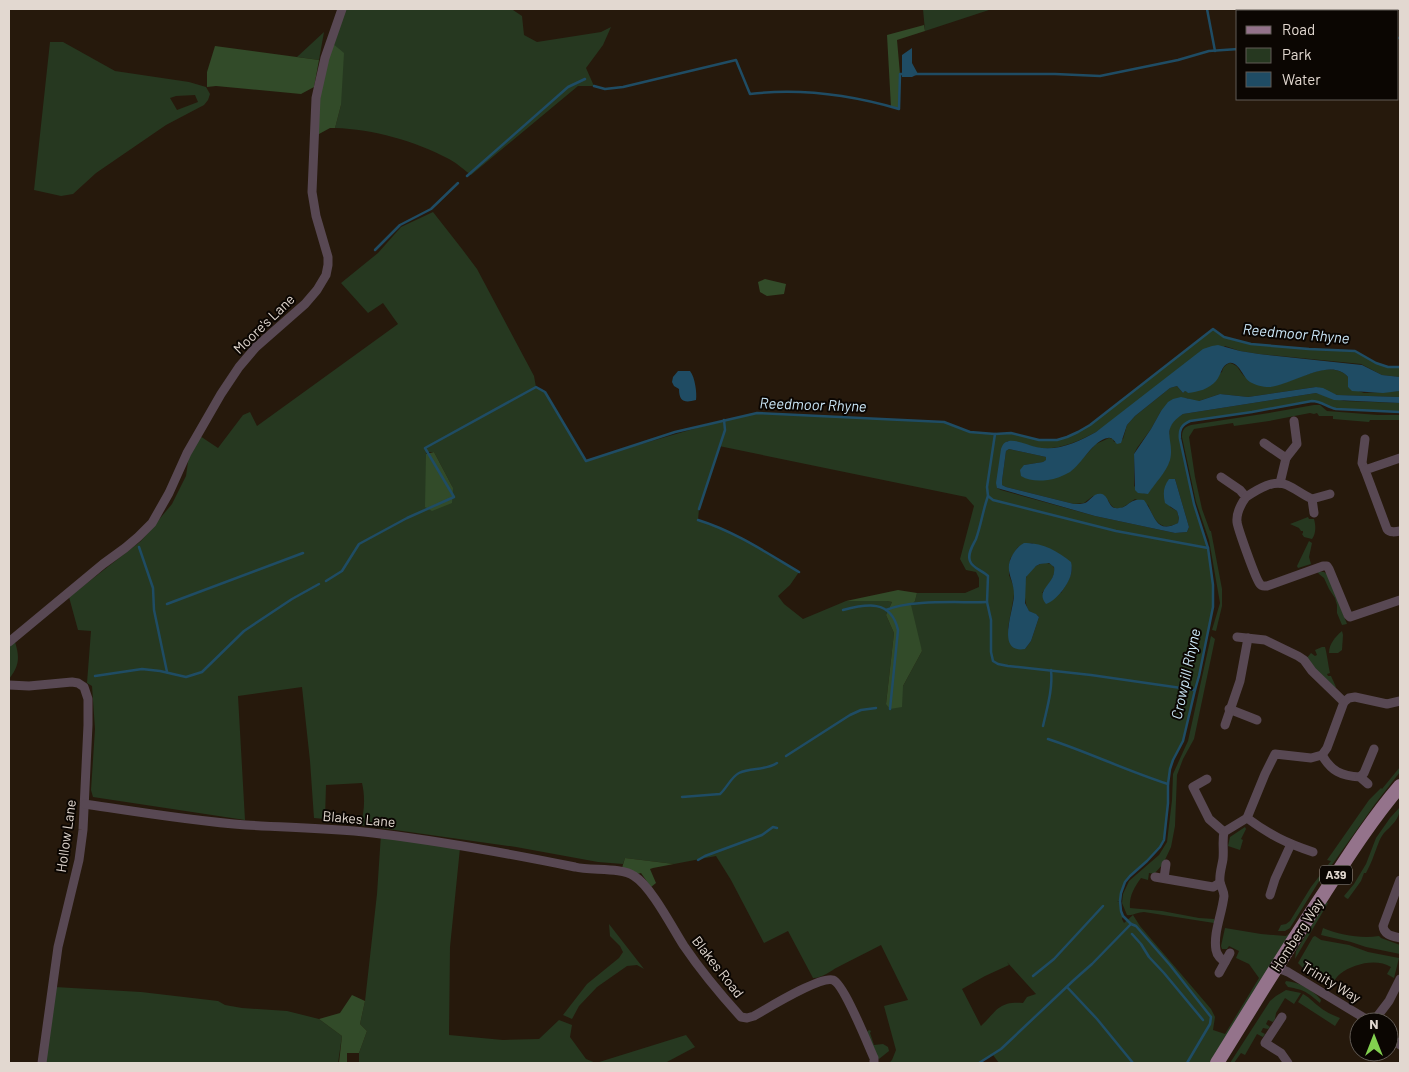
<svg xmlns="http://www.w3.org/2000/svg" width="1409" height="1072" font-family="Barlow,sans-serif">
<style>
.green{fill:#263820;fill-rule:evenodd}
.forest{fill:#324b29}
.water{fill:#1f4c64}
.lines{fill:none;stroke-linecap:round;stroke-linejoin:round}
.stream{stroke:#1f4c64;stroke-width:2.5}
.minor{stroke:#584853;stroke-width:9}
.primary{stroke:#94738b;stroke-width:14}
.labels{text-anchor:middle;stroke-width:4;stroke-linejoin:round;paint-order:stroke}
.shield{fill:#0b0602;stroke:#a29992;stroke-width:1}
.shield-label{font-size:12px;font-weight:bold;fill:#e2d8d0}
.street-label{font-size:14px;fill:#e2d8d0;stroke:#0b0602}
.water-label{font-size:15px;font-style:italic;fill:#cbe7f8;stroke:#0b0602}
</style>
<rect width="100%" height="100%" fill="#26190c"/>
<g class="green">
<path d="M346 9 513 10 522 16 524 35 537 42 601 32 611 27 603 45 586 68 594 86H578L471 175C464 170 457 163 449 159 415 141 373 129 335 128L341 105 332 43Z"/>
<polygon points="923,9 992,9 925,31"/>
<polygon points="324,32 319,60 297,57"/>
<path d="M50 42H63L115 71 189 82 206 87 210 94 208 100 204 105 166 125 96 173 73 194 61 196 34 190ZM195 95 198 102 177 110 170 98 176 96Z"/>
<path d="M433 212 462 249 477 269 534 376 536 387 545 392 586 460 721 421 757 413 944 422 970 432 995 434 1011 433 1039 440H1057L1067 437 1078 432 1090 425 1213 329 1224 337 1251 344 1309 349 1355 351 1376 363 1388 367H1400V377L1382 375 1361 364 1259 354 1240 351 1225 346 1096 432C1079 441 1060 450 1039 448 1028 446 1018 442 1007 441L997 488 1001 490 1095 516 1175 533 1187 532 1189 527 1175 479 1170 507 1177 511 1179 518 1178 523C1160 532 1155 521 1148 505L1135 499C1124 506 1116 516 1108 500L1093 496 1084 503 1074 504 1006 487 1002 485V481L1006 451 1009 449 1046 457 1047 460 1043 462 1024 465 1071 471 1096 444 1109 438 1113 439 1114 442 1123 439 1127 425 1135 416 1170 388 1177 386 1183 393 1185 391 1188 392 1222 372C1223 367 1225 365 1230 363 1240 366 1238 370 1244 376 1247 379 1268 387 1272 386 1293 383 1331 357 1348 377V387L1364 393 1400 391V397L1337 395 1316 387 1248 397 1220 394 1199 401H1193L1187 398 1161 411 1151 429 1137 448 1134 454V486C1139 490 1141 495 1148 493L1165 470 1170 427 1174 420 1183 414 1316 393 1344 401 1400 403V412H1395L1336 409C1327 407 1321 401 1312 401L1252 412 1190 421C1181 425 1179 430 1180 439L1194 504 1208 548 1213 585V607L1199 676 1195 690 1183 741 1173 760 1170 769 1168 784V803L1164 840 1160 847 1147 861 1130 876 1125 882 1120 901 1117 902H1120L1123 916 1122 919 1124 923 1133 915 1140 926 1211 1009 1215 1017 1213 1030 1225 1034 1259 978 1249 964 1236 958 1239 951 1229 946 1227 949H1222L1221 946 1225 928 1261 934 1286 936 1293 930 1210 1063H999L993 1055 979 1063H889L892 1060 896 1050 884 1006 908 1000 881 945C867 952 852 960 838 967 830 971 823 978 813 978L788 931 764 943 731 880 716 856 674 864 625 858 623 864 598 862 516 847 360 825C365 813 365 795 362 783L326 785 325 819 314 818 310 761 302 687 238 696 245 820 93 797 91 790 95 729 92 686 87 683 91 631 78 630 69 597 141 541 172 504 186 476 189 455 200 436 218 448 243 415 250 412 257 426 398 324 383 303 368 313 341 283 378 253 401 227ZM719 446 966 497 974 506 960 559 966 570 976 572 979 578V587L965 593H917L915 601 905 605 922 651 903 686 886 704 894 633 886 615 892 602 887 601H846L803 619 784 604 778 596 790 585 799 572C767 553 734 531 698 520L699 509ZM427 452H434L453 488 426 454ZM1032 543 1072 567C1072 577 1066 584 1061 593H1042C1048 586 1053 579 1055 570 1050 556 1032 566 1027 575 1023 583 1024 604 1029 611L1037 615 1039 617 1031 641 1025 649 1015 648 1008 628 1014 595V588L1009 575 1010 559 1018 547ZM1007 962 1036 994 1027 997 1023 1003C998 1001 997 1011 981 1026L962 989 985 976 1009 965Z"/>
<path d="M1314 405H1320L1327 411 1378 415H1400V420H1370L1369 422 1333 419V416H1319L1317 413 1314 414 1310 413 1269 421 1234 426 1233 423 1194 429 1189 437 1195 477 1202 509 1210 531H1211L1222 589V606L1216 631 1212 630 1220 603 1209 540 1196 502 1182 437C1182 430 1184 427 1191 425L1269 413Z"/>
<path d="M1308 517 1309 519H1314C1316 526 1316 534 1312 539L1304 537 1302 534 1303 533V531H1301L1299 528 1290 524Z"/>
<polygon points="1309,541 1312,543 1309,557 1311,564 1298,568 1297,566"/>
<polygon points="1317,571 1324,572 1328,575 1347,624 1342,625 1337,613 1337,605 1335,598 1329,589 1324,578 1319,574"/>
<path d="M1342 631 1343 635 1342 650 1338 653H1329C1329 644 1335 637 1342 631Z"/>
<path d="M1211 636 1215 639 1194 739 1183 759 1177 775 1175 826 1171 847 1163 864 1154 874 1149 873 1148 880 1141 878C1134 888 1129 896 1130 908L1162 911 1199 918 1214 919V923L1144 912C1138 912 1132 916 1127 915L1122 903 1123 894 1129 881 1159 855 1167 842 1172 800 1173 774 1188 741Z"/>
<path d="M15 642C20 658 19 666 9 679V646Z"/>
<path d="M1322 647H1325C1327 654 1328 664 1330 673L1327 674 1328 676H1331L1336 687 1334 689 1306 659 1311 653 1315 656 1317 655 1315 650Z"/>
<polygon points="1400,767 1400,772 1375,804 1334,862 1318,883 1290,928 1285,931 1278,931 1281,925 1286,924 1290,921 1311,887 1331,861 1327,860 1332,853 1369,800 1381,788 1382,789"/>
<path d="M1400 807C1400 819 1391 826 1384 833 1379 839 1377 848 1374 855 1372 861 1369 867 1366 873H1364L1361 881 1348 899 1346 898 1344 896 1354 884 1366 864 1376 838 1390 818Z"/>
<polygon points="1245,827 1246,829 1241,839 1243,840 1240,850 1228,846 1230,837"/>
<polygon points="381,834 460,848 450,947 449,1035 503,1040 539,1039 559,1020 572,1025 570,1037 586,1059 596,1063 686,1035 695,1047 665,1063 359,1063 359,1053 367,1031 360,1024 365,1001 377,894"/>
<polygon points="1326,902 1328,903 1295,959 1296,951"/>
<polygon points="609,924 644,969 637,965 627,966 597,987 579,1006 572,1019 563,1015 587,984 619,958 623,952 620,946 610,936"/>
<path d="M1323 928C1340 935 1361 939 1379 936L1381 938 1400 945V954L1366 947 1351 942 1321 935Z"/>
<path d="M1315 936 1321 940 1349 945 1368 952 1399 958 1394 978 1387 974 1391 967C1376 958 1353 964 1340 974 1336 977 1333 983 1330 987L1312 977 1298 963 1313 937Z"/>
<path d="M1286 981C1299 982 1313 990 1321 1000L1320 1003C1307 992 1305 990 1288 987L1285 983Z"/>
<polygon points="55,987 141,992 218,1001 225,1005 242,1008 287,1011 319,1019 342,1036 338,1063 45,1063"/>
<polygon points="1286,990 1301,993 1294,1004 1285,998 1276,1013 1275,1019 1273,1022 1268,1020 1266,1024 1270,1027 1268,1029 1263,1028 1261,1032 1265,1034 1263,1037 1257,1034 1245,1055 1241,1053 1234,1063 1230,1063 1270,1001 1276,996"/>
<path d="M1303 994C1309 997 1312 1001 1317 1005 1324 1011 1332 1015 1340 1018L1335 1026 1298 1002Z"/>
<polygon points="869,1030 871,1031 870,1033 874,1045 883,1044 888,1047 889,1051 879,1059 878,1058 867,1032"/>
</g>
<g class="forest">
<polygon points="924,25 925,31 897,40 900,74 899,110 891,107 887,35"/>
<polygon points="332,43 344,53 341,105 335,128 330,128 319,134 317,100"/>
<polygon points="215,46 319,60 314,87 301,94 216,86 207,87 207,72"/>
<polygon points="765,279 786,284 784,294 767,296 760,292 758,282"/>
<polygon points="434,452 453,488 452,503 432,511 425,507 426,454"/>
<polygon points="898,590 917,593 915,601 911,605 922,651 903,686 902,707 890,709 886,704 894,633 886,615 892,602 887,601 846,601"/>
<polygon points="625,858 674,864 653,868 650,869 656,883 651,887 641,873 637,874 633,871 622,868"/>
<polygon points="352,995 365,1001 360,1024 367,1031 359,1053 347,1053 347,1063 339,1063 342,1036 319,1019 340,1013"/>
</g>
<g class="water">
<polygon points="912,48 912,63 918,74 912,77 902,77 902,55"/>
<path d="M1218 345 1240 351 1259 354 1362 365 1382 375 1400 377V391L1383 393 1352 391 1348 387V377C1330 356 1291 386 1269 387 1263 387 1255 385 1250 382 1243 378 1239 361 1229 363 1221 365 1221 376 1216 381 1209 389 1198 392 1188 393L1187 392 1185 391 1183 393 1177 386 1170 388 1135 416 1127 425 1121 443 1117 444C1114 441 1112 437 1108 438 1093 440 1082 464 1070 472 1063 476 1055 479 1048 480 1038 481 1029 481 1021 476L1020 470 1024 465 1043 462 1046 460V457L1009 449 1006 451 1002 481V485L1006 487 1074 504C1078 504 1082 504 1085 503 1091 500 1094 492 1102 494 1110 497 1108 510 1119 508 1130 507 1128 498 1144 500 1155 514 1155 535 1178 523L1179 518 1177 511 1165 503C1163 494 1163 487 1169 479H1175L1189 527 1187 532 1175 533 1095 516 997 488 996 483 1001 449C1003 444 1004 442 1009 441 1018 440 1028 445 1036 447 1057 452 1078 442 1096 432L1203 349 1212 346Z"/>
<path d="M678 371H690C695 377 697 393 696 400 685 403 679 402 679 389L674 386 672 382 673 377Z"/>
<path d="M1316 387 1323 388 1337 395 1400 397V403L1334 400 1316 393 1183 414C1159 430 1175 439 1170 460 1166 473 1155 483 1148 494L1138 493 1135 490 1134 454 1151 429 1161 411 1168 402 1173 399 1181 397 1199 401 1220 394 1248 397Z"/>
<path d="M1024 543C1041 542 1058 551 1071 562 1072 566 1072 570 1071 574 1069 584 1056 601 1046 604 1034 589 1057 584 1054 567L1049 563 1040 564 1036 566 1026 577 1025 603 1029 611 1036 614 1039 617 1031 641 1025 649C995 654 1014 610 1014 595 1014 578 1003 571 1013 554 1016 549 1019 546 1024 543Z"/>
</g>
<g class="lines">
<g class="stream">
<polyline points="1207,9 1215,51"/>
<polyline points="1398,38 1400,38"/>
<polyline points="915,74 1055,74 1100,76 1178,60 1209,51 1238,49"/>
<path d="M594 86 605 89 623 87 736 60 750 94C800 88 851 95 899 109L900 74H902"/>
<polyline points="467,176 568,87 585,79"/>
<polyline points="375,250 400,225 431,209 458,183"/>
<polyline points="995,434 987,487 988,496 993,500 1116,531 1208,548"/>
<path d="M988 496C983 510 981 525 976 539 973 545 967 554 970 561 972 568 983 571 988 576L987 602 991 620V652L993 661 998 664 1008 666 1091 675 1195 690"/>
<polyline points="699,509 725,430 724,420"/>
<path d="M698 520C734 531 767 553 799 572"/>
<polyline points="139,547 153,588 154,610 167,672"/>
<polyline points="326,581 342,571 359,544 407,518 454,497 425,448 536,387 545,392 586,461 675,432 757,413 944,422 970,432 995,434 1011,433 1039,440 1057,440 1067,437 1078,432 1090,425 1213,329 1224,337 1251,344 1309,349 1355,351 1376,363 1388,367 1400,367"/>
<polyline points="167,604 303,553"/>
<path d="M843 610C866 604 891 599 898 630L890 709"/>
<path d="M886 610C910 599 960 603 987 602"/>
<polyline points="95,676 142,669 160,671 186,677 202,672 244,631 292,599 319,584"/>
<path d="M1043 726C1047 708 1053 689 1051 670"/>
<path d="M1048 739C1088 752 1127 771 1168 784"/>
<polyline points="786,756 850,715 861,710 876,708"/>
<path d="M682 797 720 794C727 788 731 777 739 773 751 767 765 771 777 763"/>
<polyline points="698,860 705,856 762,835 773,827 777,828"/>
<polyline points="1131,924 1136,926 1170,965 1211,1017 1210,1024 1187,1063"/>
<polyline points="1132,934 1141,944 1149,957 1164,973 1203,1020"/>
<polyline points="1033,976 1054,959 1103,906"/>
<polyline points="1067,987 1097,1019 1133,1063"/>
<path d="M979 1063 1001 1049 1075 979 1092 964 1131 924 1123 916 1121 911 1120 901 1121 893 1125 882 1130 876 1147 861 1160 847 1164 840 1168 803V784L1170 769 1173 760 1183 741 1195 690 1199 676 1213 607V585L1208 548 1194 504 1180 439C1179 430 1181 425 1190 421L1252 412 1312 401C1321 401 1327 407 1336 409L1400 412"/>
</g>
<g class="minor">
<polyline points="1365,439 1362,463 1365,470"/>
<polyline points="1264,443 1286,458 1280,483"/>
<polyline points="1286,458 1297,444 1294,421"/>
<path d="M1400 458 1365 470 1387 529C1390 533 1395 532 1400 531"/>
<path d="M1221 477 1240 490 1246 497C1241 504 1236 512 1237 522 1238 529 1256 580 1260 584 1262 587 1264 586 1267 586L1323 566H1327L1329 569 1348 615 1350 617 1400 600"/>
<path d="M1246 497C1258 489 1274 479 1287 485 1296 489 1303 495 1312 499L1314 513"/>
<polyline points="1312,499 1330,494"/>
<polyline points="1237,637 1265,640 1298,656 1304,660 1312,671 1344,702"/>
<polyline points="9,642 103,564 125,548 138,537 152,523 169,493 187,453 221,394 239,367 256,347 305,304 317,290 326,275 328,265 328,257 316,216 312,192 316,98 325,58 342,9"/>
<polyline points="9,685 29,686 72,682 78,683 84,687 88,699 88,725 83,830 79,860 58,947 42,1063"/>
<polyline points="1229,709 1257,720"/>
<polyline points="1225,725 1240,681 1248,638"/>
<path d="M1322 755C1331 771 1341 776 1360 777L1368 784"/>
<polyline points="1360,777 1364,773 1374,749"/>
<polyline points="1207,779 1193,787 1209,819 1224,832"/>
<path d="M85 804C138 812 192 821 246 825 291 828 336 828 381 834 446 842 511 854 575 867 591 871 621 867 634 876 651 886 673 929 684 946 701 971 721 995 741 1017L747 1018 754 1016C768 1008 820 976 833 980 844 984 868 1045 874 1058V1063"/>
<path d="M1247 818C1270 835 1286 843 1313 852"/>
<polyline points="1155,877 1213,887 1220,883"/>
<polyline points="1164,878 1166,864"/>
<path d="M1400 880 1383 926C1384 935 1392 936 1400 938"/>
<polyline points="1270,895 1275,879 1291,844"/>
<path d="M1225 962C1221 959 1217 956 1216 950 1213 933 1222 914 1224 896 1224 891 1221 887 1220 882 1219 874 1222 866 1223 859 1224 849 1222 841 1224 832L1247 818 1265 774 1275 754 1311 758 1322 755 1327 748 1344 702 1349 698 1355 697 1387 704 1400 701"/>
<polyline points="1276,967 1288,972 1371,1022"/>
<polyline points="1219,973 1230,953"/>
<polyline points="1282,1017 1265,1043 1281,1053 1288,1063"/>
<polyline points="1373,1022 1389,1001 1400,979"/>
<polyline points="1389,1035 1400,1045"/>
</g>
<path class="primary" d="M1217 1063C1252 1007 1286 950 1323 895 1347 858 1371 820 1400 786"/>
</g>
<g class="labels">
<rect class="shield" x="1320" y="865.5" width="32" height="19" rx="4"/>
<g class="shield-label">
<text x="1336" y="879">A39</text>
</g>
<g class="street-label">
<text transform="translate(264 324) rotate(-44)" y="5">Moore's Lane</text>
<text transform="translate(359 819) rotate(5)" y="5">Blakes Lane</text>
<text transform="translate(66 836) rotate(-82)" y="5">Hollow Lane</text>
<text transform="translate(1297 935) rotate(-57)" y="5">Homberg Way</text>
<text transform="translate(718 967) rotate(52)" y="5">Blakes Road</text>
<text transform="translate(1331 982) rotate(31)" y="5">Trinity Way</text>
</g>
<g class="water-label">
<text transform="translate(1296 334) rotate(5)" y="5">Reedmoor Rhyne</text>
<text transform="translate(813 405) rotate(2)" y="5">Reedmoor Rhyne</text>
<text transform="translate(1186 674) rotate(-78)" y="5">Crowpill Rhyne</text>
</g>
</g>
<rect width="1409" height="1072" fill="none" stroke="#e2d8d0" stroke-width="20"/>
<rect x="1236" y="10" width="162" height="90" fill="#0b0602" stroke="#615a54"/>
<rect x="1246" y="26" width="25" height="8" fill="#94738b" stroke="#615a54"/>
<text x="1282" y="35" font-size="15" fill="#e2d8d0">Road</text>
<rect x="1246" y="48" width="25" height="15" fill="#263820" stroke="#615a54"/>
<text x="1282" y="60" font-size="15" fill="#e2d8d0">Park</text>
<rect x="1246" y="72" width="25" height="15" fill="#1f4c64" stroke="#615a54"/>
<text x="1282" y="85" font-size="15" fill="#e2d8d0">Water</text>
<g transform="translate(1374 1037)"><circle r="24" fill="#0b0602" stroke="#615a54"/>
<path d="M0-4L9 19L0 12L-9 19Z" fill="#82d04f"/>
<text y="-8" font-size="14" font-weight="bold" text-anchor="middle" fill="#e2d8d0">N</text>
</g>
</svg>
